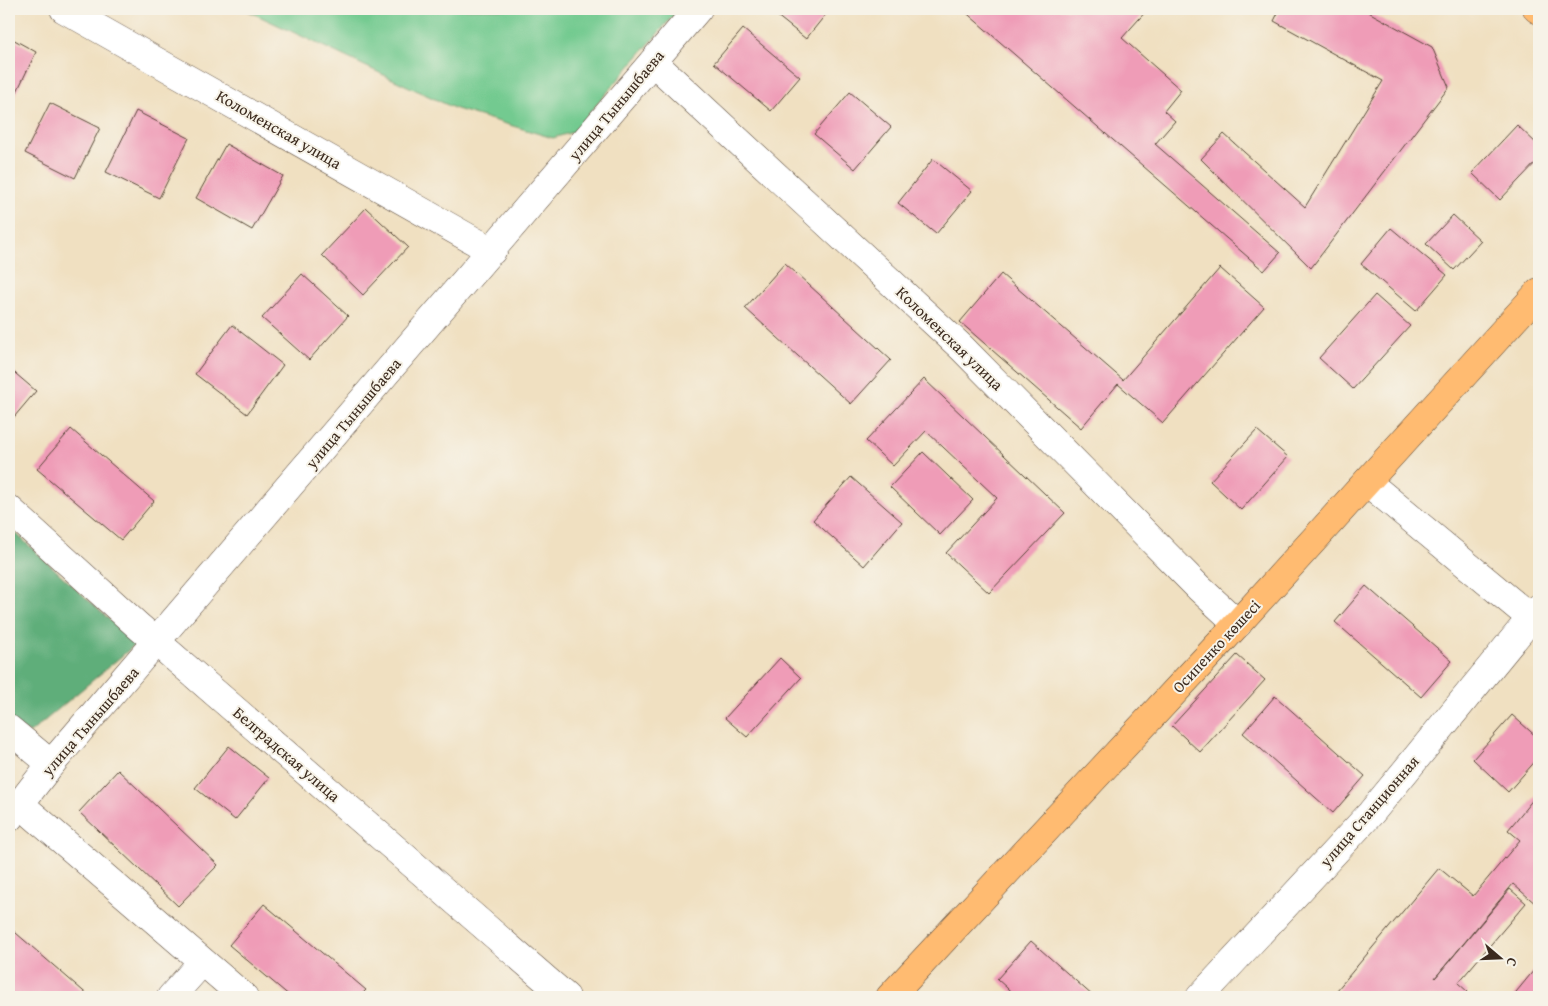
<svg xmlns="http://www.w3.org/2000/svg" width="1548" height="1006" font-family="'Gentium Book Plus',serif">
<style>
.green{fill:#73ca90;stroke:#577a57}
.forest{fill:#5eae7a;stroke:#4c6c4c}
.building{fill:#ef9cb7}
.lines{fill:none;stroke-linecap:round;stroke-linejoin:round}
.minor-casing{stroke:#564536;stroke-width:29}
.major-casing{stroke:#564536;stroke-width:29}
.minor{stroke:#fff;stroke-width:28}
.major{stroke:#ffbb71;stroke-width:28}
.labels{text-anchor:middle;stroke-width:4;stroke-linejoin:round;paint-order:stroke}
.street-label{font-size:16px;fill:#3b2a1e;stroke:#f7f3e8}
</style>
<rect width="100%" height="100%" fill="#f7f3e8"/>
<filter id="ink" filterUnits="userSpaceOnUse"><feTurbulence type="fractalNoise" baseFrequency=".02" numOctaves="2"/><feDisplacementMap in="SourceGraphic" scale="10" xChannelSelector="R" yChannelSelector="G"/><feConvolveMatrix kernelMatrix="1 2 1 2 8 2 1 2 1" color-interpolation-filters="sRGB"/></filter>
<filter id="wash" filterUnits="userSpaceOnUse"><feTurbulence type="fractalNoise" baseFrequency=".0096" numOctaves="4" result="noise"/><feDisplacementMap in="SourceGraphic" scale="20" xChannelSelector="R" yChannelSelector="G"/><feGaussianBlur stdDeviation="1.12" result="paint"/><feColorMatrix in="noise" values="0 0 0 0 0 0 0 0 0 0 0 0 0 0 0 0 0 1.4 0 .05"/><feComposite in="paint" operator="in"/></filter>
<g filter="url(#wash)">
<rect width="100%" height="100%" fill="#f0e0c1"/>
<polygon class="green" points="244,9 679,9 573,132 553,138 456,109"/>
<polygon class="forest" points="9,527 136,644 30,733 9,722 9,637 15,629 9,623"/>
<g id="blocks">
<g class="building">
<polygon points="773,9 830,9 806,39 771,11"/>
<polygon points="962,9 1148,9 1122,38 1181,90 1164,111 1175,121 1155,144 1280,253 1264,271"/>
<polygon points="1280,9 1363,9 1432,47 1449,87 1311,268 1201,159 1224,134 1305,207 1383,81 1274,21"/>
<polygon points="743,29 800,77 771,111 714,63"/>
<polygon points="9,37 36,52 9,108"/>
<polygon points="850,92 891,127 855,169 814,134"/>
<polygon points="50,103 100,128 75,178 25,153"/>
<polygon points="136,111 189,138 159,198 106,172"/>
<polygon points="1517,125 1539,146 1539,159 1500,200 1472,173"/>
<polygon points="226,144 283,176 252,230 196,198"/>
<polygon points="933,159 972,191 936,234 898,203"/>
<polygon points="366,208 408,247 363,295 322,255"/>
<polygon points="1453,215 1481,241 1454,270 1426,244"/>
<polygon points="1391,228 1447,275 1416,311 1361,264"/>
<polygon points="785,263 891,360 851,404 745,308"/>
<polygon points="1220,268 1264,307 1163,423 1118,384 1081,428 960,322 1001,274 1123,380"/>
<polygon points="302,274 348,316 309,360 262,318"/>
<polygon points="1375,295 1410,326 1353,389 1319,358"/>
<polygon points="232,325 283,365 247,414 195,374"/>
<polygon points="9,368 36,391 9,423"/>
<polygon points="924,379 1065,513 989,593 946,553 997,498 926,431 893,466 866,441"/>
<polygon points="71,429 154,501 121,540 37,469"/>
<polygon points="1257,430 1288,457 1241,510 1210,481"/>
<polygon points="923,452 973,500 940,535 890,487"/>
<polygon points="851,477 902,522 864,566 813,520"/>
<polygon points="1366,586 1452,661 1421,697 1335,622"/>
<polygon points="1237,655 1265,680 1200,752 1172,726"/>
<polygon points="780,658 801,678 747,737 725,718"/>
<polygon points="1275,696 1365,776 1333,813 1243,733"/>
<polygon points="1512,715 1539,739 1539,757 1508,792 1473,759"/>
<polygon points="229,746 269,778 235,820 195,788"/>
<polygon points="118,770 218,865 178,906 79,812"/>
<polygon points="1539,792 1539,903 1537,905 1513,884 1435,978 1510,889 1526,903 1458,983 1468,992 1464,997 1332,996 1439,868 1473,896 1520,840 1508,830"/>
<polygon points="264,904 366,990 359,997 291,997 229,945"/>
<polygon points="9,927 90,997 9,997"/>
<polygon points="1031,941 1094,997 1017,997 997,979"/>
<polygon points="1539,964 1539,997 1512,997"/>
</g>
</g>
</g>
<g filter="url(#ink)">
<use href="#blocks" fill-opacity="0" stroke="#564536" stroke-width="1"/>
<g class="lines">
<g class="minor-casing">
<g id="minor">
<polyline points="64,9 492,251"/>
<polyline points="653,62 961,347 1199,588 1238,624"/>
<polyline points="1367,482 1531,618 1539,608"/>
<polyline points="9,509 137,625 566,997"/>
<polyline points="9,729 51,764"/>
<polyline points="20,804 244,997"/>
<polyline points="9,818 51,764 698,9"/>
<polyline points="171,997 202,962"/>
<polyline points="1200,997 1371,813 1531,618"/>
</g>
</g>
<g class="major-casing">
<g id="major">
<polyline points="1537,9 1539,10"/>
<polyline points="890,997 1221,642 1539,292"/>
</g>
</g>
<use href="#minor" class="minor"/>
<use href="#major" class="major"/>
</g>
</g>
<g class="labels">
<g class="street-label">
<text transform="translate(616 105) rotate(-50)" y="6">улица Тынышбаева</text>
<text transform="translate(279 129) rotate(30)" y="6">Коломенская улица</text>
<text transform="translate(950 338) rotate(44)" y="6">Коломенская улица</text>
<text transform="translate(353 413) rotate(-50)" y="6">улица Тынышбаева</text>
<text transform="translate(1216 646) rotate(-47)" y="6">Осипенко көшесі</text>
<text transform="translate(90 721) rotate(-49)" y="6">улица Тынышбаева</text>
<text transform="translate(287 754) rotate(41)" y="6">Белградская улица</text>
<text transform="translate(1369 811) rotate(-49)" y="6">улица Станционная</text>
</g>
</g>
<rect width="1548" height="1006" fill="none" stroke="#f7f3e8" stroke-width="30"/>
<g transform="translate(1500 958) rotate(109)" stroke="#f7f3e8" stroke-width="4" paint-order="stroke">
<path d="M0-4L9 19L0 12L-9 19Z" fill="#3b2a1e"/>
<text y="-8" font-size="14" font-weight="bold" text-anchor="middle" fill="#3b2a1e">С</text>
</g>
</svg>
